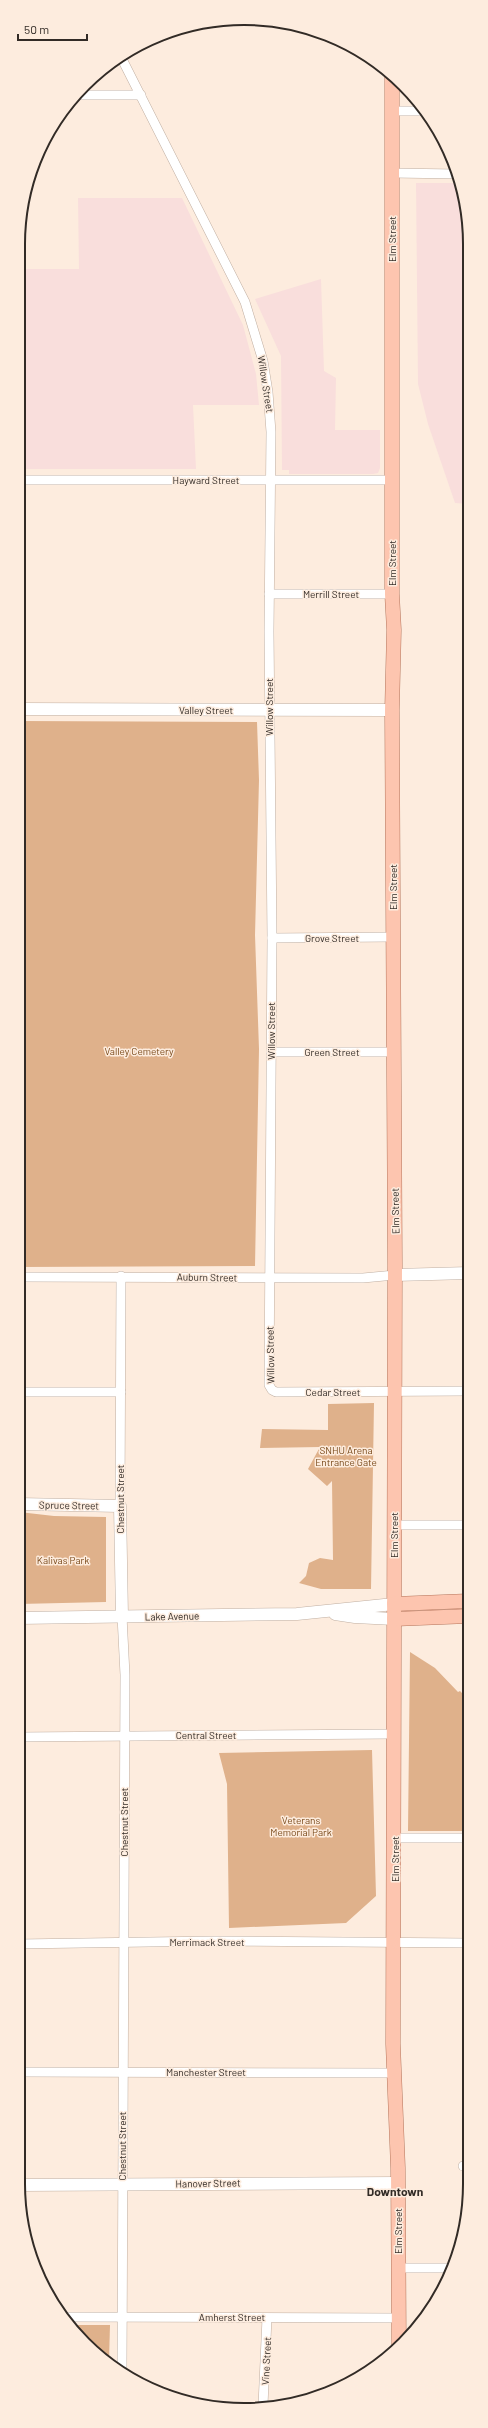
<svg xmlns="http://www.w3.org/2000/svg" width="488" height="2428" font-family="Barlow,sans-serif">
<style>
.industrial{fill:#f9dedc}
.green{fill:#dfb18b}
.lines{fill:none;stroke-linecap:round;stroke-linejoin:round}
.street-casing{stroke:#c0afa2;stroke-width:10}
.secondary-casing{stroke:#c0afa2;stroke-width:13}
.primary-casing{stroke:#b5765d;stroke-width:15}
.street{stroke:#fff;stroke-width:9}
.secondary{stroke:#fff;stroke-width:12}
.primary{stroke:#fdc5af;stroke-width:14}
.labels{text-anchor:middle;stroke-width:3;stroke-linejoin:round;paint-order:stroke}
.street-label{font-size:10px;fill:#322b26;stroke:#fdecde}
.park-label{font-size:10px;fill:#79491a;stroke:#fdecde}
.quarter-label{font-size:12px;font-weight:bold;fill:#322b26;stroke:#fdecde}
.rim{fill:none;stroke:#322b26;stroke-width:2}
</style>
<rect width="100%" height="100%" fill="#fdecde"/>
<g class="industrial">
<polygon points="416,183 459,183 469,229 469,504 455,503 428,424 418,384"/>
<polygon points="78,198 182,198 243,325 256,374 259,405 193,405 196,469 20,469 20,269 79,269"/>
<polygon points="321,279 324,371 336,378 335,430 380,430 380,468 378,473 373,474 289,474 289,470 282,470 281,356 255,299"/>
</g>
<g class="green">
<polygon points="19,721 257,722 259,780 255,935 259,1049 255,1266 19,1267"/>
<polygon points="374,1403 371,1589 321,1589 299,1583 306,1576 309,1563 320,1558 333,1560 332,1481 327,1486 308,1469 320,1447 260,1448 262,1429 328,1430 328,1404"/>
<polygon points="19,1512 54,1516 106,1517 106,1602 19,1604"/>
<polygon points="410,1652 435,1668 458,1692 460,1691 466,1697 468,1696 468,1831 408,1831"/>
<polygon points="372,1750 376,1896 346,1923 229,1928 227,1784 219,1753"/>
<polygon points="72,2325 110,2325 109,2361 84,2344"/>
</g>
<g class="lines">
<g class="street-casing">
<g id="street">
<polyline points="121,57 245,302 263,361 268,392 271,432 269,632 272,938 269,1385 272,1390 276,1392 469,1391"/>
<polyline points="80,95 141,95"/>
<polyline points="392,111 422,111"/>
<polyline points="392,173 457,174"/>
<polyline points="20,480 392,480"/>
<polyline points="269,594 392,594"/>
<polyline points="272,938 393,937"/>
<polyline points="271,1052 394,1052"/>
<polyline points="19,1277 363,1278 395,1275"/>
<polyline points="19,1392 121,1392"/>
<polyline points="120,1506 121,1276"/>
<polyline points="394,1525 469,1525"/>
<polyline points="122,1616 125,1675 122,2369"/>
<polyline points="18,1737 394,1734"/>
<polyline points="395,1838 468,1838"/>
<polyline points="18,1944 215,1941 468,1943"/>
<polyline points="18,2072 394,2073"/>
<polyline points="463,2166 468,2166"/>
<polyline points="398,2268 452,2268"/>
<polyline points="66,2317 398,2318"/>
<polyline points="263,2405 267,2318"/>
</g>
</g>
<g class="secondary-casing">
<g id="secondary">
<polyline points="19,709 392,710"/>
<polyline points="395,1275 469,1273"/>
<polyline points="19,1504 120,1506 122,1616"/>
<polyline points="335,1614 355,1617 394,1619"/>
<polyline points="19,1618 297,1614 394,1604"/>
<polyline points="18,2185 398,2183"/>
</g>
</g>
<g class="primary-casing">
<g id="primary">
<polyline points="392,76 392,594 394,630 392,710 395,1265 393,2044 398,2168 399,2347"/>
<polyline points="394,1604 469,1601"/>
<polyline points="394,1619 469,1616"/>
</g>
</g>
<use href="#street" class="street"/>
<use href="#secondary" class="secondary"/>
<use href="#primary" class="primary"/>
</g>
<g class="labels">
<g class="street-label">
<text transform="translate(392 239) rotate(-90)" y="4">Elm Street</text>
<text transform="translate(266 384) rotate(81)" y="4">Willow Street</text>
<text x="206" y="484">Hayward Street</text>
<text transform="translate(392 563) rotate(-90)" y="4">Elm Street</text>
<text x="331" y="598">Merrill Street</text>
<text transform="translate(269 707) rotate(-90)" y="4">Willow Street</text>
<text x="206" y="714">Valley Street</text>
<text transform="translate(393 887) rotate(-90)" y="4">Elm Street</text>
<text x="332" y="942">Grove Street</text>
<text transform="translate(271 1031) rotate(-90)" y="4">Willow Street</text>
<text x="332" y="1056">Green Street</text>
<text transform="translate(395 1211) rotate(-91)" y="4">Elm Street</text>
<text transform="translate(207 1277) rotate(1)" y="4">Auburn Street</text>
<text transform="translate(270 1355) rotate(-91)" y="4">Willow Street</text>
<text x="333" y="1396">Cedar Street</text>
<text transform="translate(120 1499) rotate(-90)" y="4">Chestnut Street</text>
<text transform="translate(69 1505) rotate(1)" y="4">Spruce Street</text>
<text transform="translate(394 1535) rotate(-90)" y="4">Elm Street</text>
<text transform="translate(172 1616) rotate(-1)" y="4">Lake Avenue</text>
<text x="206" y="1739">Central Street</text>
<text transform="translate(124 1822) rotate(-90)" y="4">Chestnut Street</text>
<text transform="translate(395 1859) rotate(-90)" y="4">Elm Street</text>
<text x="207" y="1946">Merrimack Street</text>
<text x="206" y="2076">Manchester Street</text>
<text transform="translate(122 2146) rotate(-90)" y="4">Chestnut Street</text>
<text transform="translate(208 2183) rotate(-1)" y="4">Hanover Street</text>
<text transform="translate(398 2231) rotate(-90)" y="4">Elm Street</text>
<text x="232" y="2321">Amherst Street</text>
<text transform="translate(266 2361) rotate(-87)" y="4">Vine Street</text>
</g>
<g class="park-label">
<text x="139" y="1055">Valley Cemetery</text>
<text x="346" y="1454">SNHU Arena<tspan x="346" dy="12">Entrance Gate</tspan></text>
<text x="63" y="1564">Kalivas Park</text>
<text x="301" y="1824">Veterans<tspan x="301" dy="12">Memorial Park</tspan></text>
</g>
<g class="quarter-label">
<text x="395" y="2196">Downtown</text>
</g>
</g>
<path d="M0 0H488V2428H0ZM244 25H244A219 219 0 0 1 463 244V2184A219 219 0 0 1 244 2403H244A219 219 0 0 1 25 2184V244A219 219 0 0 1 244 25Z" fill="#fdecde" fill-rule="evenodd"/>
<path class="rim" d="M244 25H244A219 219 0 0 1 463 244V2184A219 219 0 0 1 244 2403H244A219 219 0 0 1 25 2184V244A219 219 0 0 1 244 25Z"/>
<path d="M18 34v6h69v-6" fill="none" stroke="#322b26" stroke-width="2"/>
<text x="24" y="34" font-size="12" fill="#322b26" stroke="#fdecde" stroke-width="3" paint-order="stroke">50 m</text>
</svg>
